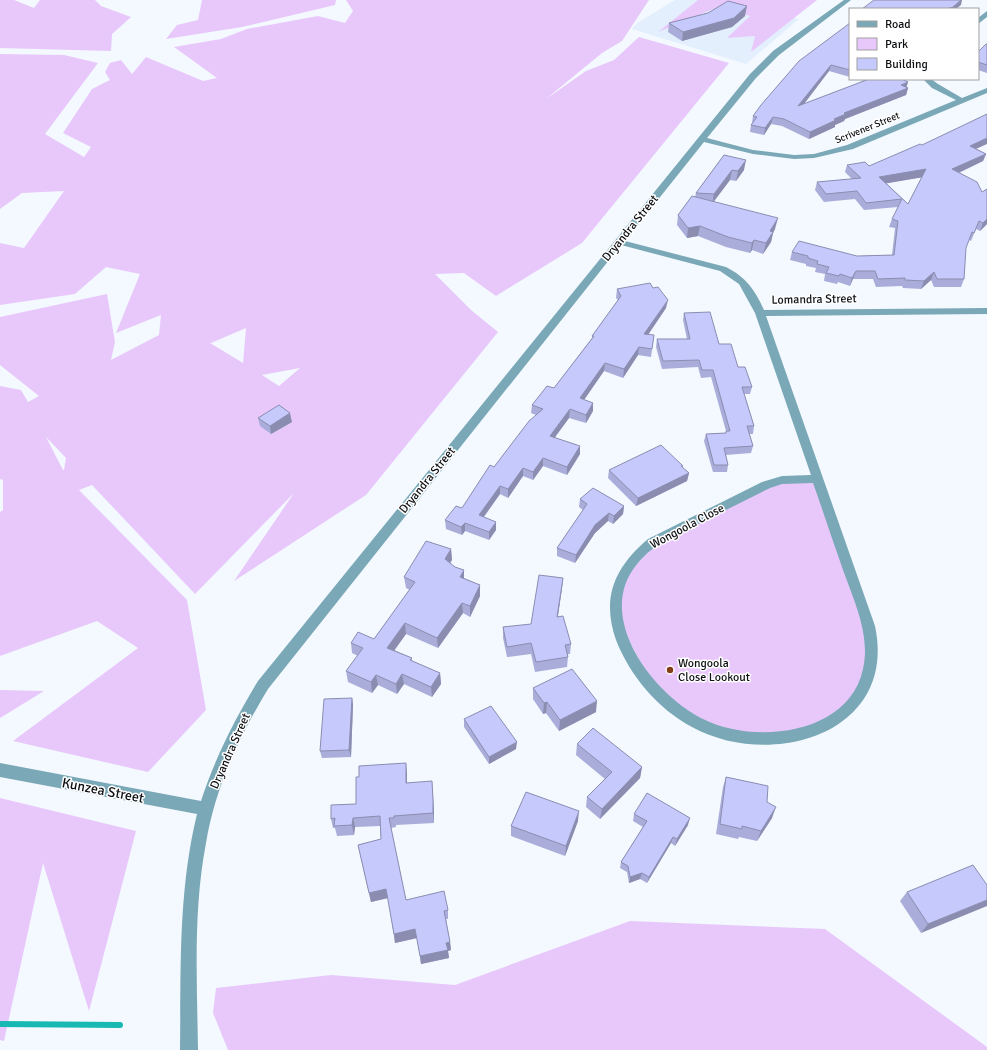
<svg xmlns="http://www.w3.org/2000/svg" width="987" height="1050" font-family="Signika,sans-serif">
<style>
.built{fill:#e3effd}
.green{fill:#e8c8fb;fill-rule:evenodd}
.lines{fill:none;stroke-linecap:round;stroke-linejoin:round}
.stream{stroke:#17b9b2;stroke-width:6}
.minor{fill:#7aa8b7;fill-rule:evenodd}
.wall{fill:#aaadd9;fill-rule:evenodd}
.shaded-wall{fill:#8b8db0}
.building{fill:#c6c9fc;stroke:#8b8db0;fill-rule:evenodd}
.poi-dot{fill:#853e1a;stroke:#fff;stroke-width:1.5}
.labels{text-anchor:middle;stroke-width:3;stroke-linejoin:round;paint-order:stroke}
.far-street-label{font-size:10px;fill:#0e1013;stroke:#fff}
.street-label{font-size:12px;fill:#0e1013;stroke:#fff}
.poi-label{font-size:12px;fill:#0e1013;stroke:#fff;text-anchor:start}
.near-street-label{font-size:14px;fill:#0e1013;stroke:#fff}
</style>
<rect width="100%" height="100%" fill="#f3f9ff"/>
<polygon class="built" points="675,0 711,0 799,19 746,64 632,29 637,23"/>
<g class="green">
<polygon points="0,0 14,0 34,8 40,0 95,0 101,6 131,17 112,34 111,51 0,48"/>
<polygon points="202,0 336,0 335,5 242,27 166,39 177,25 198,20"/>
<path d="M346 0H649L622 41 602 53 546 99 586 71 614 60 639 37 729 63 582 243 496 296 464 273 435 274 471 310 498 332 366 495 234 581 294 493 195 594 92 485 79 490 187 600 206 710 148 772 13 741 138 648 97 621 0 656V512L3 510V480L0 479V386L21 390 28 402 39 396 0 365V317L107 294 115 342 111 360 159 335 161 315 116 333 140 274 106 267 75 294 0 305V243L24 248 64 191 22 193 0 209V54L64 55 98 63 45 134 84 157 91 147 63 133 92 89 110 80 105 72 110 63 121 60 132 74 146 57 203 81 217 78 174 47 221 39 247 29 318 16 345 23 353 11ZM246 328 243 363 210 343H211ZM300 368 279 386 262 375ZM46 437 66 458 64 470H63Z"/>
<polygon points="698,0 817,0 751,52 755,36 727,38 750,16 718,7 658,32"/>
<polygon points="818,479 863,609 871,660 848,710 778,739 712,730 659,695 617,620 627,567 638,554 766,485"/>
<polygon points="0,690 44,691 0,718"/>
<polygon points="0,798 136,831 89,1011 43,863 4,1041 0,1040"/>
<polygon points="630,921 825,929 987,1047 987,1050 228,1050 213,1013 216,988 331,975 455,985"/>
</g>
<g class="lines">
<polyline class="stream" points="0,1024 120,1025"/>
<g class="minor">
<path d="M844 0H851L779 55 756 78 707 138 753 150 794 155 814 154 847 145 956 100 932 88 923 79H931L938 84 962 98 987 88V93L853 149 814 158 794 159 753 154 704 142 625 241 726 267C746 277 755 290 764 310L987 308V314L766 316 875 626C898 735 770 770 692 727 658 709 630 676 616 640 601 597 615 567 648 539L762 482 782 476 811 475 755 313 739 284 720 271 621 245 268 689C239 737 215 788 206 843 193 911 197 981 198 1050H180C181 971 178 892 197 814L0 777V763L201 801C215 758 235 719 258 681L750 74 773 51ZM813 483C823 511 832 539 842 567 853 599 871 634 863 669 849 735 754 745 703 719 654 695 593 617 637 564 654 543 678 534 701 523 724 511 747 499 770 488L782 484Z"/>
<polygon points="987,11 987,17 978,24 978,18"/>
</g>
</g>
<g class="wall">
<polygon points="708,13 745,16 732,27 682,41 668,32 669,23"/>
<polygon points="850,23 850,77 829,71 804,104 865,81 857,79 902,79 908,82 906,87 908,88 906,95 845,119 844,121 835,125 835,127 809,139 782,126 771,124 764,135 750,132 751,125 753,123 752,123 753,116"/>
<polygon points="987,44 987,73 978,70 978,52"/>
<path d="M922 145 976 149 986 154 983 161 959 173 987 224 980 231 976 229 971 241 969 240 965 248 964 279 961 287H934L931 280 921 289 903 288 902 286 876 287 873 279H853L850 286 838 282 837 284 824 281 825 274 815 272 816 268 806 266V264L790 260 792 252 857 256 892 255 895 228 889 227 892 219 898 207 864 210 855 199 824 202 815 190 817 182 852 179 845 172 847 165 869 166ZM922 177 908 204 886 183Z"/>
<polygon points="724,155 744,170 736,181 730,180 713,202 775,229 773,233 771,242 763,254 752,250 750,253 726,247 698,236 687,238 677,225 678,215 695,197 696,193"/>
<polygon points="617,289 666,308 648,335 654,335 651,357 638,355 623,378 604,371 584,400 593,411 586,423 569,418 555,437 580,454 567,475 543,466 533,480 523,476 508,498 500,494 484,517 496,522 496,530 489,540 465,531 462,535 446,529 445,520 462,508 494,467 536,415 531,413 532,405 554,388 592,338 592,336 618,300 616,298"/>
<polygon points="684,313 719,344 738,367 752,387 750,394 744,394 754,426 753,434 749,434 753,446 751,453 726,455 728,465 727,472 713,472 704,441 706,434 726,433 726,431 711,377 701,378 698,367 662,369 656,347 657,339 687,339 683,320"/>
<polygon points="258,418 292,422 271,434 260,426"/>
<polygon points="683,466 682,467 689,473 687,481 636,506 608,478 609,470"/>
<polygon points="580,499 624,506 623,514 613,524 608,521 595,533 575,563 557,556 557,548 583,510 579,507"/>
<polygon points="451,549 452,560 450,563 464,578 480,585 480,596 470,617 463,613 438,648 406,634 394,650 412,658 412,661 440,673 441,684 432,697 404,684 397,694 378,685 372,693 348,682 346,671 358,656 352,653 351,643 374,639 410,590 406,588 404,577"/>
<polygon points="563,578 562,588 558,617 571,644 570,654 568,654 568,657 567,667 535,672 531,654 507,657 503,638 503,627 531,624"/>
<polygon points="533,688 596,712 559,731 546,713 543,714 533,699"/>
<polygon points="352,698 353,705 351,757 322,758 320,751"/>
<polygon points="464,719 516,749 489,764 464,727"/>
<polygon points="577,744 642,767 640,778 600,819 586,807 587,797 605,779 576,755"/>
<polygon points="407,773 407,783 434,809 434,823 396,825 396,827 391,828 406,900 448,910 448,919 446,919 450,942 451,950 448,951 449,958 421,964 417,938 395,943 388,898 371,902 358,845 381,839 380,826 355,827 354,835 337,836 335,828 333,828 331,819"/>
<polygon points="726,777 767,802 772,818 757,841 739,837 738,839 716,834 723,787"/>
<polygon points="634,814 688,825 675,846 671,843 647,883 640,879 629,883 627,872 620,868 621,862 643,827 633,821"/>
<polygon points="578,821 565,856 511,836 511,826"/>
<polygon points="987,885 921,933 900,901 907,892"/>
</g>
<g class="shaded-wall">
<polygon points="961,0 962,0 961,5 956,9 947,9"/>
<polygon points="747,6 745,16 732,27 682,41 683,32"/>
<polygon points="831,65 829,71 797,113 798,106"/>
<polygon points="908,82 906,89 908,88 906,95 845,119 844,121 835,125 835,127 809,139 810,132 844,113 901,85"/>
<polygon points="773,117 771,124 764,135 765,128"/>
<polygon points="987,138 987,144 967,153 970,146"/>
<polygon points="986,154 983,161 949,177 952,169"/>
<polygon points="746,160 744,170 736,181 738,171"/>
<polygon points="926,169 924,177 877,185 879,177"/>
<polygon points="732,170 730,180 712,204 714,194"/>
<polygon points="778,218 775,229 773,233 771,242 763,254 766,243 770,231"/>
<polygon points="987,219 987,224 980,231 983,223"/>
<polygon points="700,226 698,236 687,238 688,228"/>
<polygon points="754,240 752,250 750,253 752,243"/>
<polygon points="856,271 853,279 850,286 852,278"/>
<polygon points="934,272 931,280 921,289 924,281"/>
<polygon points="668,300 666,308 643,342 644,334"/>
<polygon points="639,347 638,355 623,378 624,369"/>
<polygon points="605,363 604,371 579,407 580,398"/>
<polygon points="593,403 593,411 586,423 586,415"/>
<polygon points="570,409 569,418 550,444 550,436"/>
<polygon points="290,413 292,422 271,434 270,426"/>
<polygon points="580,446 580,454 567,475 567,467"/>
<polygon points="543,458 543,466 533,480 533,472"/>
<polygon points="523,468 523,476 508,498 508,489"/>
<polygon points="689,473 687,481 636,506 638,498"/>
<polygon points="500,486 500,494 479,523 479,515"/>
<polygon points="624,506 623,514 613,524 614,516"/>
<polygon points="609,513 608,521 595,533 575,563 576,555 595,525"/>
<polygon points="496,522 496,530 489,540 489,532"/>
<polygon points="465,523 465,531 462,535 461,527"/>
<polygon points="451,549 452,560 446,570 445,559"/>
<polygon points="464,570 464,581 460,577"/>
<polygon points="563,578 562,588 556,627 557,617"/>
<polygon points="480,585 480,596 470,617 470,606"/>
<polygon points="462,603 463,613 438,648 437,638"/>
<polygon points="405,623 406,634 389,658 387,648"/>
<polygon points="440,673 441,684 432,697 431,687"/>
<polygon points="402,674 404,684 397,694 396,684"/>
<polygon points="376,675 378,685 372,693 371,682"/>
<polygon points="352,698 353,705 351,757 349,750"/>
<polygon points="597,701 596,712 559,731 560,720"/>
<polygon points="547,702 546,713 543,714 544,703"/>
<polygon points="517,742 516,749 489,764 489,757"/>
<polygon points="406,763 407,773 407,792 406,783"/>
<polygon points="642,767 640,778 600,819 602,809"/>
<polygon points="432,781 434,809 434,823 433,813"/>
<polygon points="776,807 772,818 757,841 761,831"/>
<polygon points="579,811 578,821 565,856 566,846"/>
<polygon points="353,818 355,827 354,835 352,825"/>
<polygon points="690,818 688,825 675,846 677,839"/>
<polygon points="673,837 671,843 647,883 649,877"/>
<polygon points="642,873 640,879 629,883 630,877"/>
<polygon points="386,889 388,898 371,902 369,893"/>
<polygon points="987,900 987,906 921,933 928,924"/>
<polygon points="415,929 417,938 395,943 394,934"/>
<polygon points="450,942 451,950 448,951 449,958 421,964 420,956 446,943"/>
</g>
<g class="building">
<polygon points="874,0 961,0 953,7 947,9 862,9"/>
<polygon points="728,1 747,6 734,18 683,32 669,23 708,13"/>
<polygon points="850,23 850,70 831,65 798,106 869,79 902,79 908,82 901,85 908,88 844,113 846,114 834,119 836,120 810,132 784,119 773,117 765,128 751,125 757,117 753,116 761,105 799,61"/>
<polygon points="986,44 987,44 987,65 978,62 978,52"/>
<path d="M987 114V138L970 146 986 154 952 169 977 182 982 192 987 189V219L983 223 979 221 974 233 972 232 966 248 964 279H937L934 272 924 281 905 280V278L878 279 875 271H856L852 278 840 274 839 276 826 273 829 267 817 264 818 261 808 258V256L792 252 799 241 857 256 894 255 898 221 892 219 902 199 866 203 857 191 826 194 817 182 861 178 847 165 865 162 869 166 920 144 922 145ZM926 169 908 204 879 177Z"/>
<polygon points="724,155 746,160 738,171 732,170 714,194 696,193"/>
<polygon points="692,196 778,218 770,231 773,232 766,243 754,240 752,243 728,237 700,226 688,228 678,215"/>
<polygon points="650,283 653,288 658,287 668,300 644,334 654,335 652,349 639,347 624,369 605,363 580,398 593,403 586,415 570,409 550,436 580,446 567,467 543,458 533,472 523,468 508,489 500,486 479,515 496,522 489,532 465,523 461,527 445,520 456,506 462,508 490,465 494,467 529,421 543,409 532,405 547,386 554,388 594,336 592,336 621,296 617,289"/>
<polygon points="710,312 719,344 731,344 738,367 745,367 752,387 742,387 754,426 747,426 753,446 724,448 728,465 714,465 706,434 726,433 726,431 730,431 713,370 702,370 699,360 663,361 657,339 690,339 684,313"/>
<polygon points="279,405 290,413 270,426 258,418"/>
<polygon points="661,445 683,466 681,466 689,473 638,498 609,470"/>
<polygon points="593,488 624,506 614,516 609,513 595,525 576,555 557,548 587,504 580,499"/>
<polygon points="426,541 451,549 445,559 455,567 464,570 460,577 480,585 470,606 462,603 437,638 405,623 387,648 412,658 410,660 440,673 431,687 402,674 396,684 376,675 371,682 346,671 363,648 351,643 358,632 374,639 415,582 404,577"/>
<polygon points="539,575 563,578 557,617 563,616 571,644 565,645 568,657 536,662 531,643 507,647 503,627 531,624"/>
<polygon points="572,669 597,701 560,720 547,702 544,703 533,688"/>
<polygon points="352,698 349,750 320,751 324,699"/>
<polygon points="491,706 517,742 489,757 464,719"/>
<polygon points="593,728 642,767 602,809 587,797 612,772 577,744"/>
<polygon points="406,763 406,783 432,781 433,800 433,813 394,816 394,818 389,818 406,900 444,891 448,910 444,911 450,942 446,943 448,950 420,956 415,929 394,934 386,889 369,893 358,845 381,839 380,816 353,818 352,825 334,826 335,818 331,819 331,805 356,804 356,777 359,777 359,766"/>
<polygon points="726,777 768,786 767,802 776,807 761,831 742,826 742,829 720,824"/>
<polygon points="526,792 579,811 566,846 511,826"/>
<polygon points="647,793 690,818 677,839 673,837 649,877 642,873 630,877 628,866 621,862 647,821 634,814"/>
<polygon points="973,865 987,885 987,900 928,924 907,892"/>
</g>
<circle class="poi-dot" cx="670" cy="670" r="4"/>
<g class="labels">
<g class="far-street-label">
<text transform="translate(867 127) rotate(-22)" y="4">Scrivener Street</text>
</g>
<g class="street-label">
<text transform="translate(630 228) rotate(-51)" y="4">Dryandra Street</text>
<text transform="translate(814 299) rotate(-1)" y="4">Lomandra Street</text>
<text transform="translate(427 480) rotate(-51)" y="4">Dryandra Street</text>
<text transform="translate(687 526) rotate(-28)" y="4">Wongoola Close</text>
<text transform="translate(230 751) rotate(-66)" y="4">Dryandra Street</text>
</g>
<g class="poi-label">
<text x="678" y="667">Wongoola<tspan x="678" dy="14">Close Lookout</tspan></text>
</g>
<g class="near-street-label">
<text transform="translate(103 790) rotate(11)" y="5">Kunzea Street</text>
</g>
</g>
<rect x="849" y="8" width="130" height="72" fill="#ffffff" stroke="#9f9fa1"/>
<rect x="857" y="21" width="20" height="6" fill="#7aa8b7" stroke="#9f9fa1"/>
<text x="885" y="28" font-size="12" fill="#0e1013">Road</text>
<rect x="857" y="38" width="20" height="12" fill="#e8c8fb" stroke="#9f9fa1"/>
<text x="885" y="48" font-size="12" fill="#0e1013">Park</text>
<rect x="857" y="58" width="20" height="12" fill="#c6c9fc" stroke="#9f9fa1"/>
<text x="885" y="68" font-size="12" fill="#0e1013">Building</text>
</svg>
